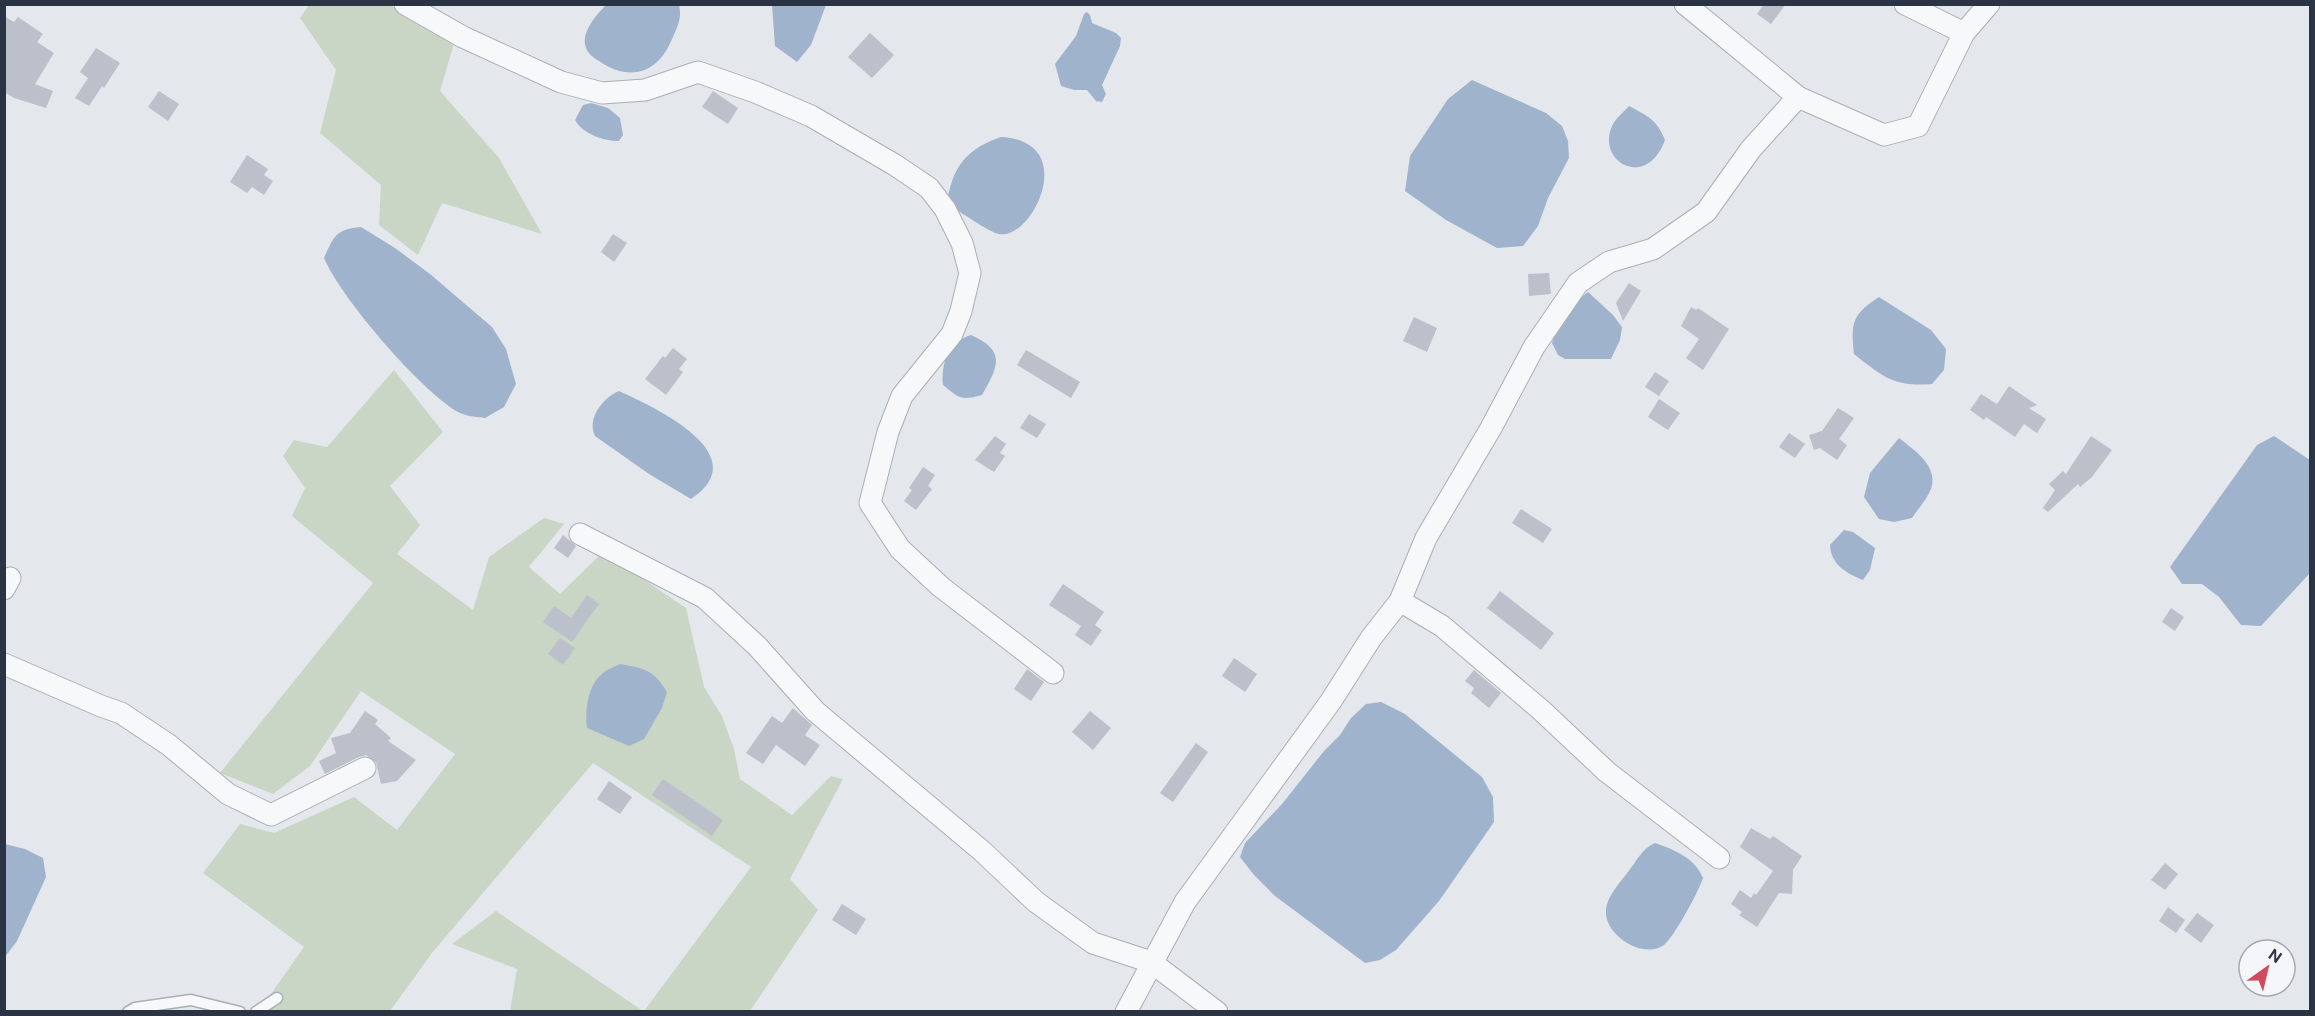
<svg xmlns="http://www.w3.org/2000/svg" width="2315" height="1016" font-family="'DM Sans',sans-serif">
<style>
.green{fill:#c9d6c5}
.water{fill:#9fb4cc}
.building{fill:#bbc0ca}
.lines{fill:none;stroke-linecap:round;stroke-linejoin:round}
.service-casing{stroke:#a9aeb7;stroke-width:13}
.minor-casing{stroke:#a9aeb7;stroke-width:23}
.service{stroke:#f7f8fa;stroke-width:10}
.minor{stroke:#f7f8fa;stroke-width:21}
</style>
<rect width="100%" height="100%" fill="#e4e7ec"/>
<g class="green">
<polygon points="309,5 390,5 455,40 440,91 499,158 542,234 442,203 418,255 379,225 381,185 320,133 336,70 300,18"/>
<polygon points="394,370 443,432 390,486 420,525 397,554 473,610 489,557 544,518 564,524 529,567 560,594 603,552 686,608 704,687 722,716 734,749 740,779 792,815 831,776 843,779 790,879 818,910 750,1011 644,1011 751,867 593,763 432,953 390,1011 259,1011 304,947 203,873 240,824 274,833 354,797 397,830 455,754 361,691 310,766 273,794 220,773 373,583 292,516 305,488 283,456 294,440 327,447"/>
<polygon points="496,911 643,1011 510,1011 517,969 452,944"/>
</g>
<g class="water">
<path d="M606 5H679C682 18 678 26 672 39 658 74 629 82 599 61 592 57 586 52 585 44 583 30 597 14 606 5Z"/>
<polygon points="772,5 826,5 811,45 797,62 775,46"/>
<polygon points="1087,12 1090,15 1092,23 1116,33 1121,38 1120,46 1102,85 1106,94 1102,102 1096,101 1087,90 1074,90 1061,86 1055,64 1076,36 1084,14"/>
<polygon points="1472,80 1546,113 1562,126 1568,141 1569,158 1548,198 1538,226 1523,246 1497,248 1446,220 1405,191 1410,156 1448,99"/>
<path d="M591 103 608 108 620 118 623 135 619 141C603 141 583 134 575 120L583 105Z"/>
<path d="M1629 106C1648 116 1657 120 1665 140 1646 192 1594 160 1613 124 1617 117 1624 112 1629 106Z"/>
<path d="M1001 137C1081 141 1032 241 999 234 990 233 958 210 947 204 952 167 966 149 1001 137Z"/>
<path d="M361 227 395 248 430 274 492 327 506 349 516 384 504 407 485 418C477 417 465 416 458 412 419 389 341 298 324 258 334 236 336 229 361 227Z"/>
<path d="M1588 292 1613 315 1622 327 1620 340 1611 359H1565L1558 355 1552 343C1558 321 1571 305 1588 292Z"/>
<path d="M1879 297 1931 330 1946 349 1944 370 1932 384C1894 387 1883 377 1854 354 1851 324 1851 315 1879 297Z"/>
<path d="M971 335C1007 351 998 367 982 395 961 401 959 398 943 385 941 363 948 342 971 335Z"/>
<path d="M619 391C656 408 757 455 691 499L649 474 595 436C586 418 604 397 619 391Z"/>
<polygon points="2274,436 2310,460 2310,573 2261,626 2241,625 2219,597 2202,584 2182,584 2170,567 2257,445"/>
<path d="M1899 438C1914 450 1939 466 1931 489 1927 499 1918 509 1912 518L1894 522 1879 519 1864 497 1870 473Z"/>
<path d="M1844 530 1853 532 1875 548 1870 570 1863 580C1846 573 1831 565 1830 545Z"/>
<path d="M620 664C644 668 654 670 667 692L662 708 644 739 629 746 587 728C585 710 587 686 603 673 607 669 615 667 620 664Z"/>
<polygon points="1381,702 1405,714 1482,777 1493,797 1494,822 1439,901 1396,950 1380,960 1365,963 1275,896 1254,875 1240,857 1245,843 1282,804 1324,751 1340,735 1351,718 1366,704"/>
<path d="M1655 843C1675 850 1695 858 1703 878 1699 891 1674 937 1664 945 1643 960 1605 935 1606 912 1606 897 1619 884 1628 872 1637 861 1641 849 1655 843Z"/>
<polygon points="5,844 25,849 43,858 46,877 17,941 5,957"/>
</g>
<g class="building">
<polygon points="1764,4 1786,4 1771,24 1757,14"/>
<polygon points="4,16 14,22 18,17 43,34 37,42 54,53 35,84 53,91 46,108 14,98 4,92"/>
<polygon points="870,33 894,55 872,78 848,57"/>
<polygon points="96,48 120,63 104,88 102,86 89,106 75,98 88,78 80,72"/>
<polygon points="159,91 179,104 168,121 148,107"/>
<polygon points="713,91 738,108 728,124 702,107"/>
<polygon points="247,155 268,169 264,175 273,181 264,195 252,187 247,193 230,182"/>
<polygon points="613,234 627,243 614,262 601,252"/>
<polygon points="1549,273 1551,294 1529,296 1528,274"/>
<polygon points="1629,283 1641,291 1623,321 1616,303"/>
<polygon points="1691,307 1696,310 1698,308 1729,329 1703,370 1686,358 1699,339 1681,326"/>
<polygon points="1414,317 1437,328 1427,352 1403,341"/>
<polygon points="673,348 687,359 679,369 683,372 666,395 645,379 663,356 665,358"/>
<polygon points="1026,350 1080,382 1071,398 1017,365"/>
<polygon points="1655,372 1669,381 1659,396 1645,387"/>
<polygon points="2009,386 2037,405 2029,408 2046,419 2037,433 2024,424 2015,437 1986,417 1984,420 1970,410 1981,394 1997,404"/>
<polygon points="1659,399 1680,413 1668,430 1648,417"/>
<polygon points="1838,408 1854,418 1839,439 1847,445 1837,460 1820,448 1814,450 1809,435 1822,431"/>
<polygon points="1029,414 1046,424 1037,438 1020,428"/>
<polygon points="1789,433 1805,444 1795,458 1779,447"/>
<polygon points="995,436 1006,444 1000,453 1005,456 994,472 975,460"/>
<polygon points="2091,436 2112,450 2092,477 2080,487 2078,484 2048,512 2043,508 2055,490 2049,484 2063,471 2066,474"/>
<polygon points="923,467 935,475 928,486 932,489 916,510 904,501 912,490 909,488"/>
<polygon points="1521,509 1552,529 1543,543 1512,523"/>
<polygon points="563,535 576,546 568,558 554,548"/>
<polygon points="1063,584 1104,612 1095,625 1102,630 1091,646 1075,635 1081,626 1049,605"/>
<polygon points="1500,591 1554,633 1541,650 1487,608"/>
<polygon points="587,595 599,604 572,642 543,622 554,606 571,618"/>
<polygon points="2171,608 2184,617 2175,631 2162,622"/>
<polygon points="560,638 575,648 563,665 548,654"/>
<polygon points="1234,658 1257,674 1245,692 1222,676"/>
<polygon points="1027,669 1044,682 1031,701 1014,689"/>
<polygon points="1474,670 1501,693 1489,708 1471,693 1474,688 1465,681"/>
<polygon points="793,708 812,725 805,735 820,745 805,766 776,745 763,764 746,753 772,716 782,723"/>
<polygon points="365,711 378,720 375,724 391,738 388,741 416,760 397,781 381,784 376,762 366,755 359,757 325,774 319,761 336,753 331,738 350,733"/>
<polygon points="1090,711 1111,728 1093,750 1072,732"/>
<polygon points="1196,743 1208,752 1173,802 1160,793"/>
<polygon points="663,779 723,820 712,836 652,795"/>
<polygon points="609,781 632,797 620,814 597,799"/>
<polygon points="1751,828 1770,839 1773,836 1802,856 1793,870 1792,894 1779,893 1757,927 1739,915 1742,912 1731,904 1740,890 1751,898 1754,893 1756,895 1773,871 1740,847"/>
<polygon points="2165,863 2178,874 2165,890 2151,880"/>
<polygon points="842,904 866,919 856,935 832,920"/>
<polygon points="2168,907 2185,920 2176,933 2159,921"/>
<polygon points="2197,913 2214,925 2201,943 2184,930"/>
</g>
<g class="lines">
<g class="service-casing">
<g id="service">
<polyline points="128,1012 135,1008 191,1000 240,1012"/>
<polyline points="256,1012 277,998"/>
</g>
</g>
<g class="minor-casing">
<g id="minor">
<polyline points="405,4 463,37 561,82 602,93 645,90 698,72 755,92 811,116 895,165 929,188 945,209 962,243 970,273 961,311 952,334 902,396 888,432 870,503 900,549 941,587 1053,673"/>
<polyline points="1685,4 1798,97"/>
<polyline points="1905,4 1964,33 1989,4"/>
<polyline points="580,534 705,598 757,646 815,711 982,851 1036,902 1093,943 1151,962 1217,1012"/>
<polyline points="4,589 10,578"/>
<polyline points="1400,601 1442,626 1540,709 1607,772 1719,858"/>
<polyline points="4,664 101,706 121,713 169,745 228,794 271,815 365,768"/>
<polyline points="1126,1012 1185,902 1331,701 1371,638 1400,601 1426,538 1491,428 1534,347 1578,283 1609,262 1653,249 1706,212 1751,149 1798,97 1884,135 1918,126 1964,33"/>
</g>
</g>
<use href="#service" class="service"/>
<use href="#minor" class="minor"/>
</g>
<rect width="2315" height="1016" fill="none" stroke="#2b3445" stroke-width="12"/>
<g transform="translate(2267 968) rotate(34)"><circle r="28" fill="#f4f6f9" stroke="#a4a8b1" stroke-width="1.5"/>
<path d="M0-4.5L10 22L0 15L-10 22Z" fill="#d1495b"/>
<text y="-9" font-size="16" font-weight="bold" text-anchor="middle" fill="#2b3445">N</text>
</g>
</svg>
